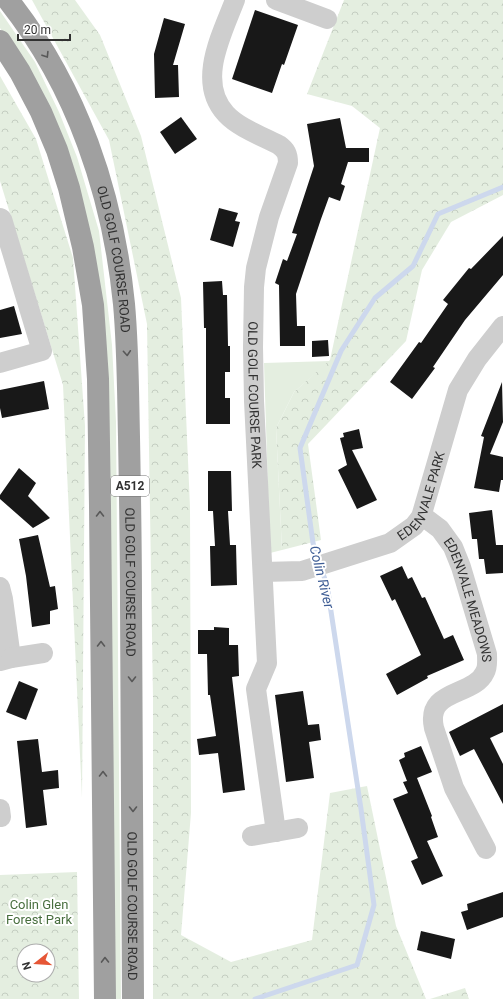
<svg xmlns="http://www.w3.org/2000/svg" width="503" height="999" font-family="Roboto,sans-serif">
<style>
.grass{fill:#e4eee0}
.forest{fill:url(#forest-crowns);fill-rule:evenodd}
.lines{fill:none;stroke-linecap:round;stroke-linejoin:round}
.stream{stroke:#cdd8ed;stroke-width:5}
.building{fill:#181818}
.minor{stroke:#cecece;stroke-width:20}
.trunk{stroke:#a0a0a0;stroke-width:22}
.oneway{stroke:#585858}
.labels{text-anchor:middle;stroke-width:4;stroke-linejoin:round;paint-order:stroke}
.shield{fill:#fff;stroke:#6f6f6f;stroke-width:1}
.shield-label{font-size:12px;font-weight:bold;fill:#313131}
.street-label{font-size:13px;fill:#313131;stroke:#fff}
.park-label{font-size:13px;fill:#486e3e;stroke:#fff}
.water-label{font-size:14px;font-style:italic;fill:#3e5d95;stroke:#fff}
</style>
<defs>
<pattern id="forest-crowns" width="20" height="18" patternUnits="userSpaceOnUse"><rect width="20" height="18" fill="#e4eee0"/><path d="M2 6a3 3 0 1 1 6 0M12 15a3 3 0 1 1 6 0" fill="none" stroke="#c4cdc1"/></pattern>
</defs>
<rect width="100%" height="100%" fill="#fff"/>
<g class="grass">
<polygon points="0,11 35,62 59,112 77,157 99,231 112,345 116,422 121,999 110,999 100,324 20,58 0,28"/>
<polygon points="330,361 294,392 276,428 282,550 270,553 264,363"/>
</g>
<g class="forest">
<polygon points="32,0 75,0 100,35 141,136 181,298 190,507 191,813 181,935 231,962 312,940 330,793 367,786 396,926 426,999 153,999 153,697 147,324 109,140"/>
<polygon points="344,0 503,0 503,195 451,222 422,270 406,341 308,444 321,540 282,550 276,428 294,392 330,360 380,128 352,106 307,94"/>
<polygon points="0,76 36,139 73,258 85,426 82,798 63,385 0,181"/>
<path d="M77 872 79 999H0V875ZM24 951H48V975H24Z"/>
<polygon points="465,988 469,999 430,999"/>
</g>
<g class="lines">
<g class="stream">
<polyline points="318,561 313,543 300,448 341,351 375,298 413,266 438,214 503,187"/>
<polyline points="255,999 357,965 374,905 361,809 327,585 321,568"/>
</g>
</g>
<g class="building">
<polygon points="255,10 298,25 284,65 282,64 272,93 232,79"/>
<polygon points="164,18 185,24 173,65 178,65 179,97 155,98 154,54"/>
<polygon points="181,117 197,139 175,154 160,132"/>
<polygon points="340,118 346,148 369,148 369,162 348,162 341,184 345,186 340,201 329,197 321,219 296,294 297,326 305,326 305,346 280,346 279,285 275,283 283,259 287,261 297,234 292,233 314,166 307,124"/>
<polygon points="219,208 238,213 235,221 240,222 233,247 210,240"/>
<polygon points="503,236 503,275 465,320 433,367 435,368 412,399 390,382 419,342 421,343 448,304 443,300 469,268 471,269"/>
<polygon points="222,281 223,295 227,295 228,346 230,346 230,372 225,372 225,398 230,398 230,424 206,424 206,328 204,328 203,282"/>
<polygon points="14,306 22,334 0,338 0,310"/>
<polygon points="328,340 329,356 312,357 312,341"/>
<polygon points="44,381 49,409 2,418 0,408 0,390"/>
<polygon points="502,382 503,422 490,454 503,457 503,480 501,480 499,492 474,488 484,437 481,436"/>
<polygon points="359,429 363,448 352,450 377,500 357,509 338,470 347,465 340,438 344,437 343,433"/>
<polygon points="19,468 36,483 28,496 50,518 33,528 0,499 0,495"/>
<polygon points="208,471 231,471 232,511 228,511 230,545 236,545 237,585 211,586 210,546 215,546 213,511 208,511"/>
<polygon points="492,510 496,545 503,545 503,573 486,574 484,559 479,559 477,539 472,539 469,513"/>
<polygon points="38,535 50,587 55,586 58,609 50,611 50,624 32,627 26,576 19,539"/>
<polygon points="402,566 408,579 412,577 422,598 425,597 444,639 453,635 464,660 427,676 428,678 397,695 386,674 421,655 395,599 392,601 380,576"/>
<polygon points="214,627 229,628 229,645 238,645 239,676 232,677 245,790 223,793 218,753 199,755 197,739 216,736 210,695 208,695 207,654 198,654 198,630 214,630"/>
<polygon points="19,681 38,689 26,720 6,712"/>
<polygon points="303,691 308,725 319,724 321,740 309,742 314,778 286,782 275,695"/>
<polygon points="503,704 503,732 490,738 503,764 503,804 474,749 460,756 449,732"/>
<polygon points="38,739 42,772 58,770 59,788 43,790 47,825 26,828 17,741"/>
<polygon points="421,746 432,772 417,778 432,816 431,817 438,837 427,841 443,876 422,885 411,861 418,858 393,799 408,793 403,782 407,781 399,760 405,757 404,753"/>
<polygon points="503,892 503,917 467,930 461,912 468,910 467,904"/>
<polygon points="421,931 455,939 451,959 417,950"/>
</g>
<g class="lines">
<g class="minor">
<path id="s1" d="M235 0C222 34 196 82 226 114 239 128 262 136 279 145 286 150 288 154 288 163L269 217 256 268 254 287 253 347 254 401 267 663 256 689 276 832"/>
<polyline points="276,0 327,19"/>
<polyline points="0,218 2,219 42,351 0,363"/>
<path id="s2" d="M421 517 428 520 440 529 453 547 461 567 487 654C487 660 488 667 485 672 474 697 425 688 434 728L454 788 486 849"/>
<path id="s3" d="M263 572 302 571 390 543 414 526 421 517 458 390 477 359 503 326"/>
<polyline points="0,587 3,599 11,658 0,661"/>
<polyline points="11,658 43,653"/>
<polyline points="0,809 1,817"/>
<polyline points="252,836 298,828"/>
</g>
<g class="trunk">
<path id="s4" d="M8 0C77 87 113 194 124 304 128 348 128 393 129 437 130 492 131 547 131 602 132 735 133 867 133 999"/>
<polyline points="0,41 20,72 41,112 57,150 69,188 83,247 93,305 98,379 100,506 105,999"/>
</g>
</g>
<defs><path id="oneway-chevron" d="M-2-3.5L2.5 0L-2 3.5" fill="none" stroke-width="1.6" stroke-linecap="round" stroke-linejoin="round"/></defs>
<g class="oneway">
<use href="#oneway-chevron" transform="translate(46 55) rotate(58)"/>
<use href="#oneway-chevron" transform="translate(127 353) rotate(86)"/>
<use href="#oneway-chevron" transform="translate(100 514) rotate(-90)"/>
<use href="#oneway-chevron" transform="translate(101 644) rotate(-90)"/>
<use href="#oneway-chevron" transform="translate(132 679) rotate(90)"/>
<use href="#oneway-chevron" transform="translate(103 774) rotate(-90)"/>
<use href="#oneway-chevron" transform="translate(133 809) rotate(90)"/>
<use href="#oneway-chevron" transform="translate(105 960) rotate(-91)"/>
</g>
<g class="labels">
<rect class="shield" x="111" y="476" width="38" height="20" rx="3"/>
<g class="shield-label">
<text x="130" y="490">A512</text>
</g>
<g class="street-label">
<text dy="5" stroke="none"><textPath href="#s4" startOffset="284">OLD GOLF COURSE ROAD</textPath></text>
<text dy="5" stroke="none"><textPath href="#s1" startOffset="441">OLD GOLF COURSE PARK</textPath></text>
<text dy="5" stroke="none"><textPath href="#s3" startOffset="191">EDENVALE PARK</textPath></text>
<text dy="5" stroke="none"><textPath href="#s4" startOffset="608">OLD GOLF COURSE ROAD</textPath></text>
<text dy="5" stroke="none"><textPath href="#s2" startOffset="100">EDENVALE MEADOWS</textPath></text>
<text dy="5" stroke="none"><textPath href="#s4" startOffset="932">OLD GOLF COURSE ROAD</textPath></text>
</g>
<g class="park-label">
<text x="39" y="909">Colin Glen<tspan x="39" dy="15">Forest Park</tspan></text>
</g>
<g class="water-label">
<text transform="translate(322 577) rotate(76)" y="5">Colin River</text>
</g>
</g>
<g transform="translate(36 963) rotate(253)"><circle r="19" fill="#ffffff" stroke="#adadad"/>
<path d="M0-3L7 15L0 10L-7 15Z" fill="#e65636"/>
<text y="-6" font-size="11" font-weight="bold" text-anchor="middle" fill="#313131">N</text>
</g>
<path d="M18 34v6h52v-6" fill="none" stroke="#313131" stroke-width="2"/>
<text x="24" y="34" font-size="12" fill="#313131" stroke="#ffffff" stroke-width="3" paint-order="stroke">20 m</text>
</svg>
